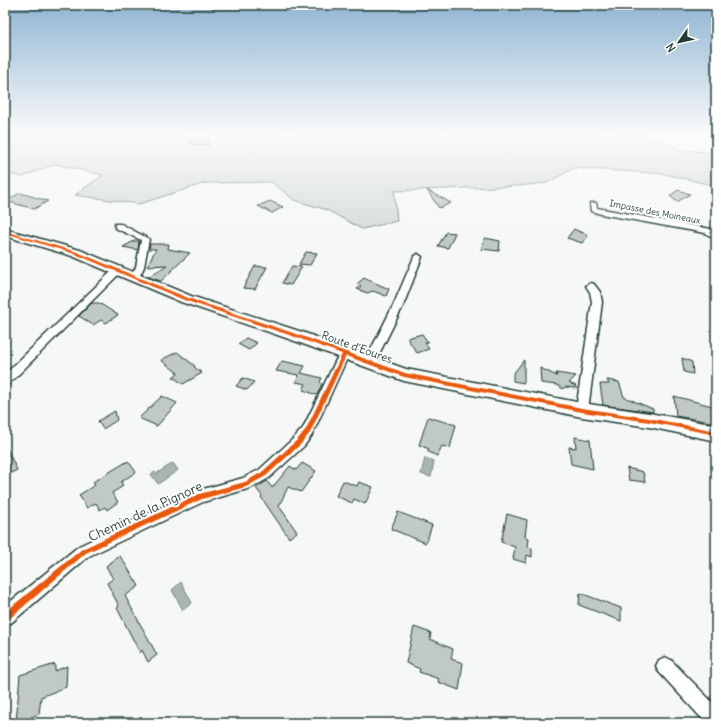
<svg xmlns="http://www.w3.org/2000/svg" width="721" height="728" font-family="Delius,sans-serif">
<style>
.green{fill:#d6dcdb;stroke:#7a8c88}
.water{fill:#aab5b1;stroke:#72857f}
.building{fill:#c0c9c6;stroke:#1f3d34}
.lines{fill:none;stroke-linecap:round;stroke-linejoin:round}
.street-casing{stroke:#1f3d34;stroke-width:3}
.secondary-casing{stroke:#1f3d34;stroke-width:3}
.street{fill:#fff;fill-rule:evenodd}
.secondary{fill:#fff;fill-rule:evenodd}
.cycleway-casing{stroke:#fff;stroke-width:3}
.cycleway{fill:#e8590c;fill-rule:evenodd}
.labels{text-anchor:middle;stroke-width:4;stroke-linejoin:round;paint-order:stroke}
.far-street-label{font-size:9px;fill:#1f3d34;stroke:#fff}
.street-label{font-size:11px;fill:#1f3d34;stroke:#fff}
.near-street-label{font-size:13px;fill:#1f3d34;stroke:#fff}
</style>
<rect width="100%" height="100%" fill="#f6f7f7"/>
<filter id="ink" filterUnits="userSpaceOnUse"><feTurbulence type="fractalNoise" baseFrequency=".025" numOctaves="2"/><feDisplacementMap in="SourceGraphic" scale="8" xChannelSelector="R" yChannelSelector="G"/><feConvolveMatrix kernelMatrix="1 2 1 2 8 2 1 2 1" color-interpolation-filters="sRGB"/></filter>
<g filter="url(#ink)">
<polygon class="green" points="5,133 637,133 683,150 716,153 716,186 665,174 574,168 547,183 517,186 394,191 397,221 362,229 327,210 294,200 272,182 205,183 139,204 75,195 103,175 55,164 22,177 5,173"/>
<g class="water">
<polygon points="425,458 434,461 431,477 421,474"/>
<polygon points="173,463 178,470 158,484 151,474 155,472 156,474"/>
<polygon points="181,582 192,603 183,610 172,590"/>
</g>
<g class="building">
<polygon points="188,133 206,133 209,145 191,144"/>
<polygon points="427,190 451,203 439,208"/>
<polygon points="678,190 690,194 677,202 670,196"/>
<polygon points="20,193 48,201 34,209 6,201"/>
<polygon points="270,201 283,207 272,213 258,206"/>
<polygon points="574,229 578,231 589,235 582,243 567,238"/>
<polygon points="446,232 455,233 448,248 438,246"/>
<polygon points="485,238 500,241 499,251 481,249"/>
<polygon points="134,241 139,241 138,250 123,247"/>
<polygon points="150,244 169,244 168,249 190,253 161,281 148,277 167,265 147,266 156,249 149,249"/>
<polygon points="306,252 317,253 310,265 299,264"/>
<polygon points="255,266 267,267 255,289 243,288"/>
<polygon points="292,266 302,267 291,285 282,283"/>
<polygon points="364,278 389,289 386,296 373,291 367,293 357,289 361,286 357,284"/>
<polygon points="92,303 99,303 118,315 106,323 101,320 93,325 79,316"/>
<polygon points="422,334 428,342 425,343 429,349 417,353 407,338"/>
<polygon points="246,338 257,343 249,350 238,344"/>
<polygon points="177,352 195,366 194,367 202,373 183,384 173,377 178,373 161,360"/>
<polygon points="682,358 692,362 693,374 684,372"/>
<polygon points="524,360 524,383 513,381 513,374"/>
<polygon points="282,361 305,366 301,373 322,378 320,382 322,384 317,395 303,390 306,384 296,382 299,375 276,371"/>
<polygon points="540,368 557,376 556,373 576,376 569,383 576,386 576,388 565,387 563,389 557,385 541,383"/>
<polygon points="243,378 254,382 247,390 236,386"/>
<polygon points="607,380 619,382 624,397 653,409 653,412 603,405 600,384 609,384"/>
<polygon points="162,396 177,403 157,426 139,418"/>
<polygon points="674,396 716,407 716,423 676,416"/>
<polygon points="115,411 117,420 103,429 98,421"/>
<polygon points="428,417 456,425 450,448 442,446 437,456 427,451 429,449 419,445"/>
<polygon points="575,437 590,440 593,469 571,464 569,447 576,448"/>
<polygon points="5,445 17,470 5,476"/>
<polygon points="128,461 136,472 121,482 123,486 112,493 118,502 107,510 105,507 100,510 96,503 87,508 79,495 95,485 93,482"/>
<polygon points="302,463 316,471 301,492 288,487 279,506 297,532 289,538 261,497 262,496 256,488 267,481 272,488 290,466 296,470"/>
<polygon points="627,468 643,472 645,482 629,480"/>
<polygon points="343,481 357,486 359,482 373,487 365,504 354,499 352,503 336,496"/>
<polygon points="398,512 432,525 426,543 391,529"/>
<polygon points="507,514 527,520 525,537 529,538 528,547 532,548 532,557 527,555 526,563 513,559 515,547 501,542"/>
<polygon points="120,556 139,586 125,596 157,655 148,662 142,650 140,653 117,608 119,606 107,583 113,579 106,566"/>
<polygon points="580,593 621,608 621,621 579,605"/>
<polygon points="414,627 431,633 430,639 453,649 451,659 463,663 459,690 438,682 439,679 419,672 420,669 406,663"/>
<polygon points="55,664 55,671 67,666 66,687 41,697 39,714 31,717 30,723 16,723 20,675"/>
</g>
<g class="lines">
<g class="street-casing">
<g id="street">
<polygon points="590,203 596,203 597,208 711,229 716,233 716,239 705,233 601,214 591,211"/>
<polygon points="115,224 121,224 149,239 144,267 138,279 132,279 130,277 136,267 141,240 115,228"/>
<polygon points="418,254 422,257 403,306 373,366 365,366 364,363 393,306 414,257"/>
<polygon points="118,267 121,268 121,272 9,384 5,385 5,374 115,268"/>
<polygon points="591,283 594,284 600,292 602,302 588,410 586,413 582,415 578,413 576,410 592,302 590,292 586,286"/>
<polygon points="344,350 349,354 312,435 304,446 269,478 251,488 203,502 89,556 11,623 5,625 5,606 79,546 196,491 243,478 259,470 294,438 303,428 339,354"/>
<polygon points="665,657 671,660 716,706 716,723 706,723 659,672 656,666 659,660"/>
</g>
</g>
<g class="secondary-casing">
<polygon id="secondary" points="5,229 80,250 191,296 302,332 406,369 582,403 649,413 716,425 716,441 649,427 582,417 404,381 292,340 181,302 72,256 5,236"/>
</g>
<use href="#street" class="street"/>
<use href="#secondary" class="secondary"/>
<g class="cycleway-casing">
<polygon id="cycleway" points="5,231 77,252 188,298 299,335 405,373 582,408 649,418 716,431 716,435 649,422 582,412 404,377 346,356 310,433 301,444 266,476 246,487 202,499 86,553 8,620 5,621 5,612 82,549 199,494 245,482 262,472 297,440 306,429 342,354 295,337 184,300 75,254 5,233"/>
</g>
<use href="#cycleway" class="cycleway"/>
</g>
</g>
<linearGradient id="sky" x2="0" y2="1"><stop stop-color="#8fb4d2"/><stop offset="0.57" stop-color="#fbfbfb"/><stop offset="1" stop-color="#fbfbfb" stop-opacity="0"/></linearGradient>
<rect width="721" height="235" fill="url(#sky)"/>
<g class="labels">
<g class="far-street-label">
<text transform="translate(655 212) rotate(11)" y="3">Impasse des Moineaux</text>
</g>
<g class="street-label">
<text transform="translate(357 347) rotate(20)" y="4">Route d'Eoures</text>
</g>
<g class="near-street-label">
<text transform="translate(145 511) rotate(-25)" y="5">Chemin de la Pignore</text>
</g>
</g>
<rect width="721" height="728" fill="none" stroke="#fff" stroke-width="20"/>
<rect x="10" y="10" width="701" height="708" fill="none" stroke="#1f3d34" stroke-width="1.5" filter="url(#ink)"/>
<g transform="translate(679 42) rotate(236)" stroke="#ffffff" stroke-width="3" paint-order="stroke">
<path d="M0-3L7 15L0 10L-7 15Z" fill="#1f3d34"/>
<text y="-6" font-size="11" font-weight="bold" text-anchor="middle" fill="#1f3d34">N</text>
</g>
</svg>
